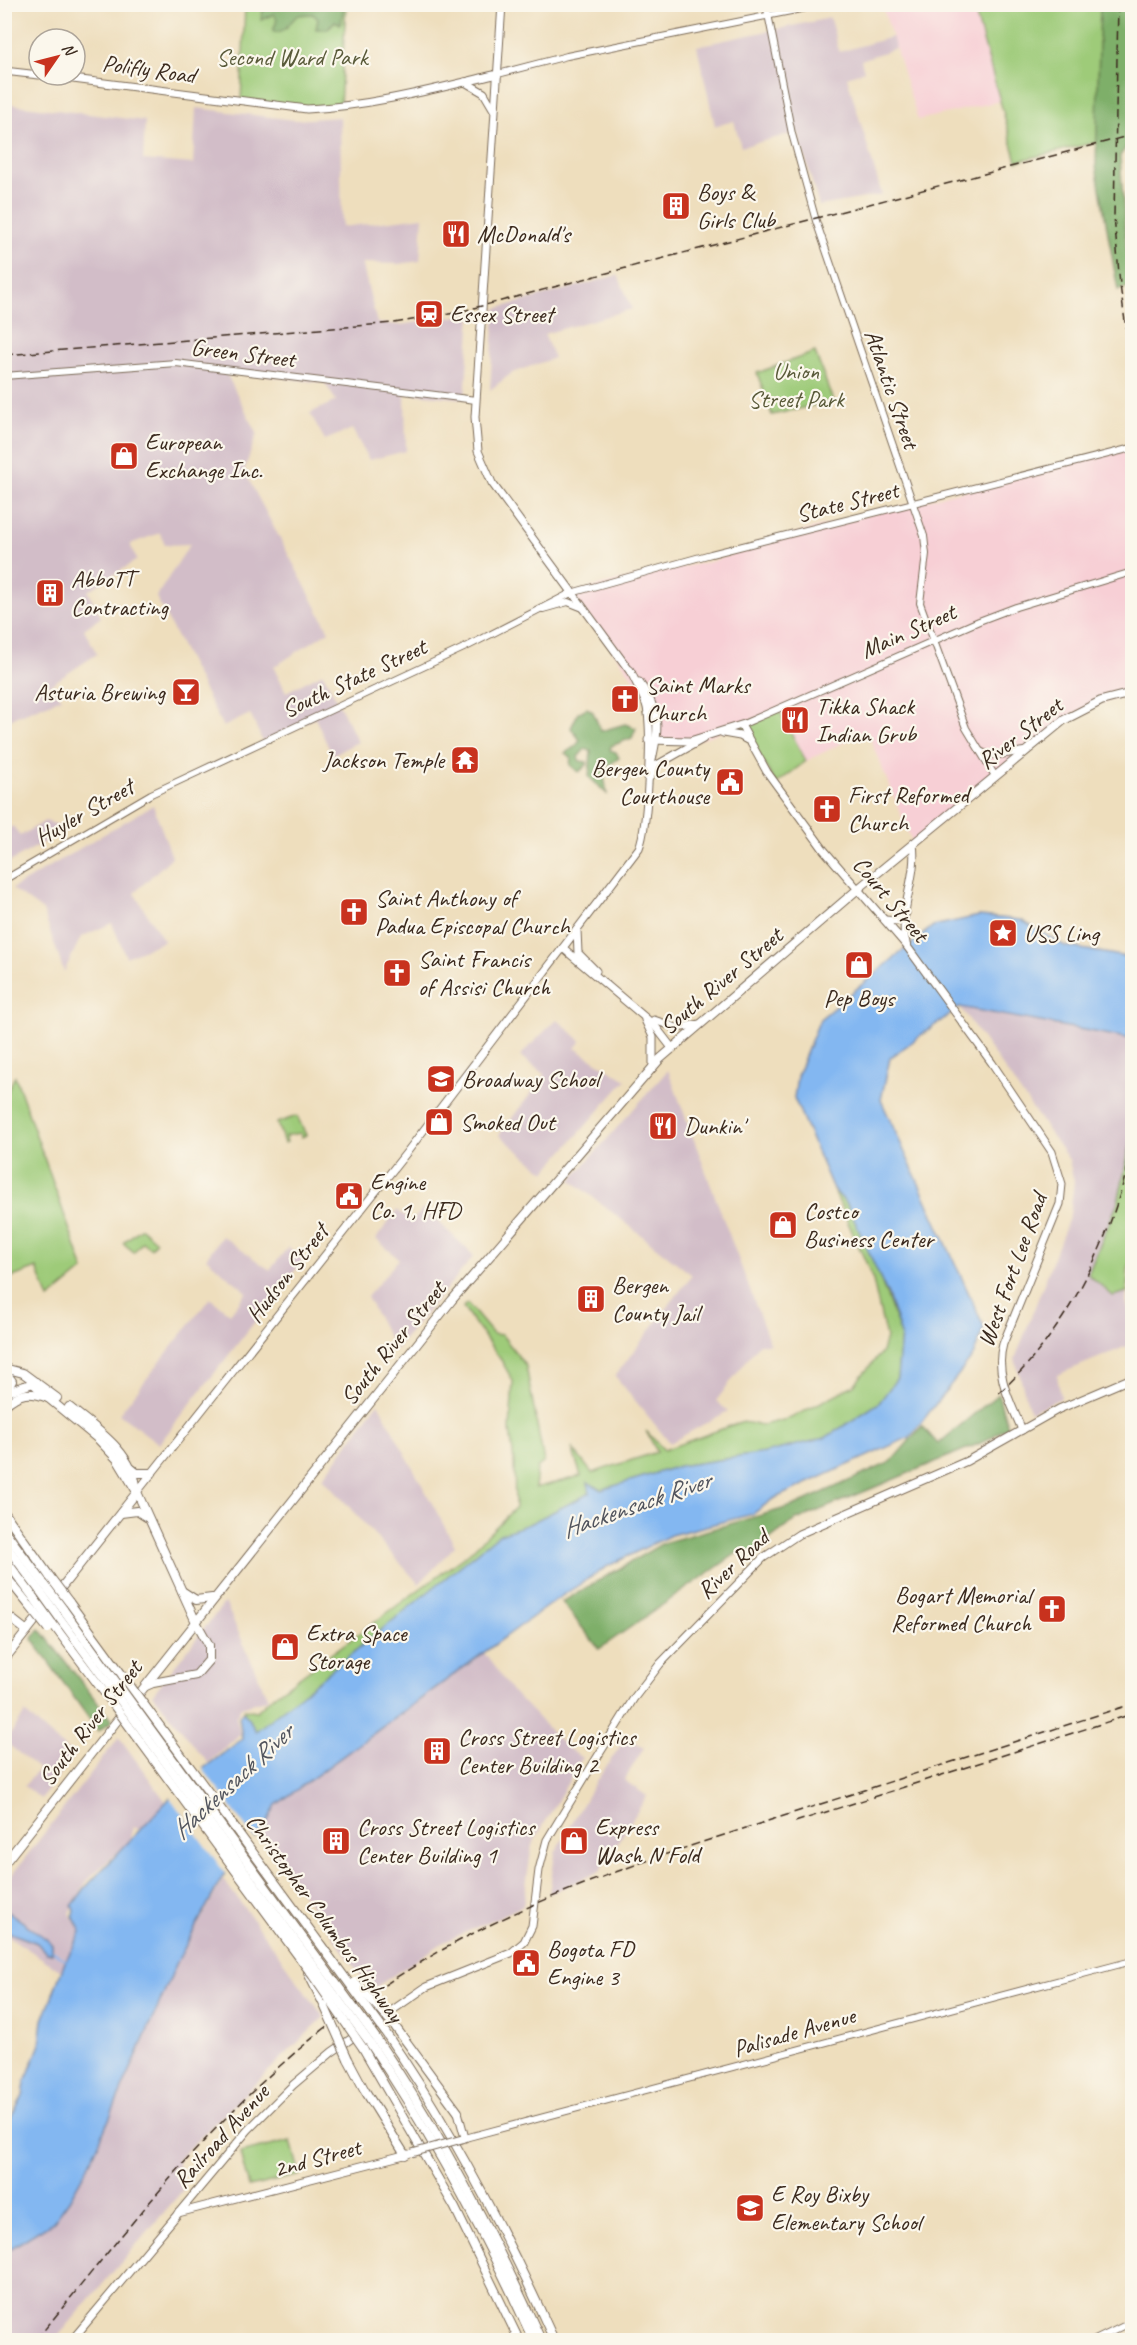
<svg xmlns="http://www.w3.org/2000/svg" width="1137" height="2345" font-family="Caveat,sans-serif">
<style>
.built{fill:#f7cfd5}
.industrial{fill:#d2bdc8}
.green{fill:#9ecb79;stroke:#6c7a4c;stroke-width:1.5}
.forest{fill:#7eaf69;stroke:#5c6c44;stroke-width:1.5}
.water{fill:#83b7f1;stroke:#5f7088;stroke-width:1.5}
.pier{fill:#eedebd}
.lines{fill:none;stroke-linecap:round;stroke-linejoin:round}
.stream{stroke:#83b7f1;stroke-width:1.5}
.tertiary-casing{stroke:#7a6956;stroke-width:8}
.secondary-casing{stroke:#7a6956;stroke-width:9}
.primary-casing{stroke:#7a6956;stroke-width:10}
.motorway-casing{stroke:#7a6956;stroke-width:10}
.tertiary{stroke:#fff;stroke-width:6}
.secondary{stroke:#fff;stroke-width:7}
.primary{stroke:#fff;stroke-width:8}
.motorway{stroke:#fff;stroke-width:8}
.rail{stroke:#3b2a1e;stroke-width:1.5;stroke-dasharray:9 4.5;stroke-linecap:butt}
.secondary-bridge-casing{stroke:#7a6956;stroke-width:9;stroke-linecap:butt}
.motorway-bridge-casing{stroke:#7a6956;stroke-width:10;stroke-linecap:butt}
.secondary-bridge{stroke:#fff;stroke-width:7}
.motorway-bridge{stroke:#fff;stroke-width:8}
.labels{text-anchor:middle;stroke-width:4.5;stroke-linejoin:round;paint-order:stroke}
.park-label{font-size:24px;fill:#595a39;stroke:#fbf7ec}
.street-label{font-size:24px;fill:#3b2a1e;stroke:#fbf7ec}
.poi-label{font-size:24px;fill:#3b2a1e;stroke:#fbf7ec;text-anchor:start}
.water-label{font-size:26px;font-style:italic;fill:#51545d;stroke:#fbf7ec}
</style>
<rect width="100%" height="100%" fill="#fbf7ec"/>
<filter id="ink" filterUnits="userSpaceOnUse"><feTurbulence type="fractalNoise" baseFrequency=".0167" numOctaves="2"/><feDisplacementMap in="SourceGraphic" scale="12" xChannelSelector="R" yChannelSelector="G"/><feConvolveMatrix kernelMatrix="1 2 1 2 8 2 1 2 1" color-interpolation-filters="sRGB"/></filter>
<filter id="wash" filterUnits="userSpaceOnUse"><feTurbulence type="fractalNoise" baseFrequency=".008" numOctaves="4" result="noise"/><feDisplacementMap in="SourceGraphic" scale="24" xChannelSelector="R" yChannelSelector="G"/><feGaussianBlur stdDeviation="1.35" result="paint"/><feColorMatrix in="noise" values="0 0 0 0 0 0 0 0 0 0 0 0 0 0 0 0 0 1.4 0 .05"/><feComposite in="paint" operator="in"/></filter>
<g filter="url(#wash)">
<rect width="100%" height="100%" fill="#eedebd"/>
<g class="built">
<polygon points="882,5 1100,5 1097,142 1017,161 1000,101 918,120"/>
<polygon points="1132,448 1132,693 1075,713 913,844 867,731 806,761 779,710 693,742 656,741 656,709 571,593 642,575 713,561 781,537"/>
</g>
<g class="industrial">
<polygon points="830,18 839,52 892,37 896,48 861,60 864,71 847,77 882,195 819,206 798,132 741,147 734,121 715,126 697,46"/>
<polygon points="8,104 145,121 143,160 193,164 196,108 295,120 340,117 342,227 423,217 420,261 399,264 362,263 377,323 400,325 471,314 465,399 405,393 406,451 369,460 352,429 325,440 310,413 336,401 325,383 225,371 257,433 244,471 329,631 274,667 286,692 323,673 358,742 332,755 315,718 263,742 250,714 223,727 156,597 190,544 165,545 160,533 130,544 137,560 88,591 101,617 84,629 97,654 50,685 62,698 5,721 4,139"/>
<polygon points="618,275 632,309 544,334 554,358 512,373 490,390 495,309"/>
<polygon points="153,805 172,857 134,893 164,941 126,957 112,923 81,937 64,972 43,911 12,889"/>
<polygon points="45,821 68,828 5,865 5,831 13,826 20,836"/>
<polygon points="960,1007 1132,1039 1132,1139 1118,1202 1088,1274 1112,1296 1127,1292 1126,1301 1132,1323 1132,1344 1057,1375 1061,1398 1030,1412 1015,1359 1070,1215 1074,1182 1069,1160"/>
<polygon points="557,1019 581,1041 575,1048 626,1080 545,1172 499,1135 545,1075 520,1056"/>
<polygon points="668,1070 770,1344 759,1344 716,1401 728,1411 670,1443 615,1376 692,1275 571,1180"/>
<polygon points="424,1208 474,1256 395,1350 367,1297 399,1259 376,1239 397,1210 411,1222"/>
<polygon points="222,1236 270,1270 288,1247 304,1259 159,1444 119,1414 210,1298 230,1314 247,1292 206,1258"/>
<polygon points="378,1403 455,1546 419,1584 323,1478"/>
<polygon points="225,1602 268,1699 241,1707 236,1716 240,1734 208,1763 153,1694"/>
<polygon points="484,1653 512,1691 566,1747 582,1758 532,1845 523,1906 444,1942 371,1990 259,1833 276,1805"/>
<polygon points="25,1713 74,1756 41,1799 24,1786 39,1769 5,1742"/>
<polygon points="627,1736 644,1748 624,1780 647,1796 600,1871 549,1894 555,1853 593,1786"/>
<polygon points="119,1737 166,1802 141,1830 133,1827 129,1842 88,1879 69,1913 82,1932 61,1971 5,1934 4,1885"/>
<polygon points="223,1879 324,2017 177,2160 183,2190 55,2340 5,2340 5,2252 53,2222 69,2200 91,2161 178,1960"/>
</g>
<g class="green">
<polygon points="245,5 346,5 340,106 325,108 241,102"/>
<polygon points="973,5 1100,5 1097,142 1017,161"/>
<polygon points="815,352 833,401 772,415 757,373"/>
<polygon points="779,710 806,761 776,784 741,725"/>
<polygon points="15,1076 84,1270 49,1299 37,1268 5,1280 5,1096"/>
<polygon points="297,1116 306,1135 302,1137 300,1133 285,1136 287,1142 284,1143 277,1123"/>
<polygon points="1132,1139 1132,1258 1128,1269 1127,1292 1113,1296 1088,1274 1118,1202"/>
<polygon points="833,1189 847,1204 871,1253 901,1335 897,1379 879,1403 826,1438 765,1453 679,1466 601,1490 588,1483 591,1493 529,1524 500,1535 256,1731 243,1712 244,1709 257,1711 272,1697 469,1553 515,1508 514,1462 510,1430 513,1381 501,1360 463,1307 467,1303 493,1334 502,1335 526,1366 544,1462 537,1468 535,1488 581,1476 572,1448 592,1473 657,1452 646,1431 664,1450 741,1422 763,1425 791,1418 854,1385 882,1352 886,1338 872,1276"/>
<polygon points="141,1228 156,1241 151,1248 142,1242 134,1252 123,1243"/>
<polygon points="291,2141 300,2175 249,2187 240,2153"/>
</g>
<g class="forest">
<path d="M254 5V4L344 5 341 22 340 24 335 21 328 29H316L318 19 313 14C308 14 300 14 297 16 289 22 285 35 273 31L277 20 274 14 261 20 263 12 261 7Z"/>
<polygon points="1100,5 1132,5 1132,139 1120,156 1129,287 1118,290 1096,166"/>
<polygon points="587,708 593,712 601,731 625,724 636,728 632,738 611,746 610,750 616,752 619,758 603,769 607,794 589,777 591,751 585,749 578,757 580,761 587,762 587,765 579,772 570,765 571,757 565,753 576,746 580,740 571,728 578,713"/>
<polygon points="998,1394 1008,1427 983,1442 794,1521 748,1555 743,1549 599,1649 562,1602 663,1543 793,1506 891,1462 922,1426 938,1444"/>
<polygon points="40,1629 112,1721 98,1731 32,1639"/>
</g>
<g class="water">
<polygon points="979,916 1021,920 1065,946 1132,958 1132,1039 960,1007 890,1058 881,1100 984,1327 973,1356 910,1437 773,1499 753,1514 671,1535 608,1566 557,1599 276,1805 265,1826 223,1876 178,1960 91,2161 69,2200 53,2222 5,2252 4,2130 23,2096 25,2082 40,2044 43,2020 65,1962 81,1932 73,1916 75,1911 72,1906 85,1888 184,1783 242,1739 239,1716 243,1711 256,1731 500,1534 529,1524 590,1493 588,1482 601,1490 679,1466 765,1453 825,1438 879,1403 897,1378 901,1335 888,1295 847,1204 833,1189 794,1098 797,1076 820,1019 933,926"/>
<polygon points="5,1909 49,1941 52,1945 52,1953 46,1953 37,1943 5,1931"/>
</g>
<polygon class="pier" points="201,1766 256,1841 227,1876 168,1795"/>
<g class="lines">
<polyline class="stream" points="53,1951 67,1961"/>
</g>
</g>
<g filter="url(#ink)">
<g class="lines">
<g class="tertiary-casing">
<g id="tertiary">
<polyline points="766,4 792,134 816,221 924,536 926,554 920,603 966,728 995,776"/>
<polyline points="498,74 567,56 826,4"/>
<polyline points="4,376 176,363 476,400"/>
<polyline points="543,609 568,602 583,608"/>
<polyline points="741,725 979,621 1016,607 1132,572"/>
<path d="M980 751C993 759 1010 753 1024 751"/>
<polyline points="4,880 151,794 468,646 571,593 711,554 1132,448"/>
<polyline points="30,1382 47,1397"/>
<polyline points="465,2138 1132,1961"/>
<polyline points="1095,2340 1132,2322"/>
</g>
</g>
<g class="secondary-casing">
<g id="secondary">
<polyline points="502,4 475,417 478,451 492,483 632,674"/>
<polyline points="4,71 39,75"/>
<path d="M42 75 307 109C371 106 435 89 498 74"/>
<polyline points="465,82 484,93 494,110"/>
<path d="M639 682C662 714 659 728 651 765"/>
<polyline points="723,733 740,736 749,741"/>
<path d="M648 740 690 741 741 725 767 772 824 850 906 945 992 1063 1052 1152 1062 1184 1060 1204 1003 1344C994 1374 1011 1403 1022 1430"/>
<polyline points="650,777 657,765 703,739"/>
<polyline points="885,920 898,921 906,913"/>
<polyline points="577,930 578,953 596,971"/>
<path d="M906 943C898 910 918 877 913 844"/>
<polyline points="563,948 655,1026 672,1048"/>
<polyline points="645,1020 653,1037 653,1067"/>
<polyline points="654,1020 677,1028 700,1024"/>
<path d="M137 1492 407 1152 639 848C648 826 653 725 646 704 642 693 635 681 630 670"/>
<polyline points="458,2112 465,2138 462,2139"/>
<polyline points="178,2213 408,2154"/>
<polyline points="72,2340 248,2130 293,2085 332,2052 426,1987 511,1953 524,1942 532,1926 539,1870 547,1840 593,1764 634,1698 660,1664 763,1558 799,1534 967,1461 1059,1409 1132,1378"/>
</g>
</g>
<g class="primary-casing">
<g id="primary">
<polyline points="4,1368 23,1373 57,1398"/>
<polyline points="48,1398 99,1440 117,1459 137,1492 195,1620 209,1645 209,1660 196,1675 153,1683 146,1686"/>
<path d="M69 1407C97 1429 134 1453 137 1492"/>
<polyline points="132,1469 137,1473 152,1473"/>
<polyline points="121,1513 137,1511 148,1518"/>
<polyline points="182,1591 196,1600 212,1598"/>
<polyline points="4,1613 27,1631"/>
<polyline points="4,1660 137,1492"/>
<polyline points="135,1699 452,1300 660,1059 858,889 1064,720 1101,701 1132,693"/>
<polyline points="4,1864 123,1713"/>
</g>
</g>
<g class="motorway-casing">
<g id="motorway">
<polyline points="5,1372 12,1381 6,1391"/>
<polyline points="4,1393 36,1382"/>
<path d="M4 1406C19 1392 30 1391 48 1398"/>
<polyline points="4,1512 50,1577"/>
<polyline points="4,1530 45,1585"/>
<polyline points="4,1543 40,1591"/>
<polyline points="4,1558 34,1598"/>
<polyline points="4,1574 29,1605"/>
<polyline points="69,1602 123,1676"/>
<polyline points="63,1609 117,1683"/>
<polyline points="58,1616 112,1689"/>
<polyline points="52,1623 107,1696"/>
<polyline points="308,1973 324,2005"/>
<polyline points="394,2025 458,2112"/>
<path d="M385 2032C452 2129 506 2233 554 2340"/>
<path d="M376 2038C441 2134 494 2235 541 2340"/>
<path d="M370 2043C433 2137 487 2237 533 2340"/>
<polyline points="363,2048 455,2208 519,2340"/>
<polyline points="348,2059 364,2089 405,2155"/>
</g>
</g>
<use href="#tertiary" class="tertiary"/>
<use href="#secondary" class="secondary"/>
<use href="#primary" class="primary"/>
<use href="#motorway" class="motorway"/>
<g class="rail">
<polyline points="1118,4 1114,216 1120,285 1132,372"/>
<polyline points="4,355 394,323 455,313 1132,135"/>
<path d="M999 1393C1069 1329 1111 1241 1132 1149"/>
<polyline points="795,1822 1132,1714"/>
<path d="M36 2340C127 2230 215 2113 329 2025 474 1912 624 1867 796 1812 908 1776 1020 1740 1132 1704"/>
</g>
<g class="secondary-bridge-casing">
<polyline id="secondary-bridge" points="412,2153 462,2139"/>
</g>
<g class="motorway-bridge-casing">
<g id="motorway-bridge">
<polyline points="50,1577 69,1602"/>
<polyline points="45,1585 63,1609"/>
<polyline points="40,1591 58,1616"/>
<polyline points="34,1598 52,1623"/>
<polyline points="29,1605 48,1629"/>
<polyline points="123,1676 385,2032"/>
<polyline points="117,1683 376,2038"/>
<polyline points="112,1689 370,2043"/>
<polyline points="107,1696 313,1976 363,2048"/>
<polyline points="355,1982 394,2025"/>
<polyline points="324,2005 348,2059"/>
</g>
</g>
<use href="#secondary-bridge" class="secondary-bridge"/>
<use href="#motorway-bridge" class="motorway-bridge"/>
</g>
</g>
<defs>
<g id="building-square" transform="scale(1.5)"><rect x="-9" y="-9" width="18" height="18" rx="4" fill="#c8321e" stroke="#fbf7ec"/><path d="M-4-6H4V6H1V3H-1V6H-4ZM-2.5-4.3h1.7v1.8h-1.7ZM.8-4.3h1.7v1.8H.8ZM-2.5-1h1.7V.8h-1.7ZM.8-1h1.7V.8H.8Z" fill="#fff"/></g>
<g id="restaurant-square" transform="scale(1.5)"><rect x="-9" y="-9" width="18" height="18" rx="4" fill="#c8321e" stroke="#fbf7ec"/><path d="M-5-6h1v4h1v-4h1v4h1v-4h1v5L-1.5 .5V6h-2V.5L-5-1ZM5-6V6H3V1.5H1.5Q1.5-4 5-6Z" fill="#fff"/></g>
<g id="station-square" transform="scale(1.5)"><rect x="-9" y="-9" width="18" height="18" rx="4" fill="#c8321e" stroke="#fbf7ec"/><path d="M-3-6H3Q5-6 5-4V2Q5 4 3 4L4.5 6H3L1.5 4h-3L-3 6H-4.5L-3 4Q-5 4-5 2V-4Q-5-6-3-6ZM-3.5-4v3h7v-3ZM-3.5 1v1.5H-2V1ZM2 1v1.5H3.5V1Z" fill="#fff"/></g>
<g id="shop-square" transform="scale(1.5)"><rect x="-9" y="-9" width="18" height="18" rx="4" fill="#c8321e" stroke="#fbf7ec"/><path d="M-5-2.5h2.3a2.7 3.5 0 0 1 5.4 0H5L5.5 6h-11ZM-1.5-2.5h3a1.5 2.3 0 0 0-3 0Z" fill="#fff"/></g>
<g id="bar-square" transform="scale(1.5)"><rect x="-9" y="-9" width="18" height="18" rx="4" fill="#c8321e" stroke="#fbf7ec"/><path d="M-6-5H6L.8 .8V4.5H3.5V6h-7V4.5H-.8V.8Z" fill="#fff"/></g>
<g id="church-square" transform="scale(1.5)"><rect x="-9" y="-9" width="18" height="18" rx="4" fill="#c8321e" stroke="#fbf7ec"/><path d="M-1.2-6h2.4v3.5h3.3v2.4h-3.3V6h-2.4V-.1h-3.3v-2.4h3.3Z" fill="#fff"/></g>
<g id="temple-square" transform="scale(1.5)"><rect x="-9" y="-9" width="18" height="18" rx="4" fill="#c8321e" stroke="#fbf7ec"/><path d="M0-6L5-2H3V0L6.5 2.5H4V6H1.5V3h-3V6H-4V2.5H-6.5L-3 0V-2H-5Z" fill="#fff"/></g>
<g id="civic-square" transform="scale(1.5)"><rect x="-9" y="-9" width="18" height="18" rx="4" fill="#c8321e" stroke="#fbf7ec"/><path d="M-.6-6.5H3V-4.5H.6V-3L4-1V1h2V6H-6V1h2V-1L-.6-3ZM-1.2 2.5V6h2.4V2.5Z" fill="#fff"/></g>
<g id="sight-square" transform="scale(1.5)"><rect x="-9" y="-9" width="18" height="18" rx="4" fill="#c8321e" stroke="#fbf7ec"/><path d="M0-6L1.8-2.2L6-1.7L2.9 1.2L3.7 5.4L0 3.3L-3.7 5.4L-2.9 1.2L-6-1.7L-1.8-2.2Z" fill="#fff"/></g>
<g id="school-square" transform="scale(1.5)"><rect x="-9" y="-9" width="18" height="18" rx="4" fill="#c8321e" stroke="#fbf7ec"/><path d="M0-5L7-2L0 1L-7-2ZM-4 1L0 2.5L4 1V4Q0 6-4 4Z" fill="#fff"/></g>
</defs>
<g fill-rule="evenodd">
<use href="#building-square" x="676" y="206"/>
<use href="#restaurant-square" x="456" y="234"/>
<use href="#station-square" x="429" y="314"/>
<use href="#shop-square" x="124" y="456"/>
<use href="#building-square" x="50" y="593"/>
<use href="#bar-square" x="186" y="692"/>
<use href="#church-square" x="625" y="699"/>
<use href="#restaurant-square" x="795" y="720"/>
<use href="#temple-square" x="465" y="760"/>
<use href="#civic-square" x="730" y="782"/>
<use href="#church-square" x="827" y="809"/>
<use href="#church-square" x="354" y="912"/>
<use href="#sight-square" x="1003" y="933"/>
<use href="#shop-square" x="859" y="965"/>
<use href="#church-square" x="397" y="973"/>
<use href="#school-square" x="441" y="1079"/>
<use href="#shop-square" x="439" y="1122"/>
<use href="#restaurant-square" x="663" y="1126"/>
<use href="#civic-square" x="349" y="1196"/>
<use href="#shop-square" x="783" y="1225"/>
<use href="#building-square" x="591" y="1299"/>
<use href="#church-square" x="1052" y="1609"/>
<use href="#shop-square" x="285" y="1647"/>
<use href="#building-square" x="437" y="1751"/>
<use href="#building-square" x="336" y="1841"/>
<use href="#shop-square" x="574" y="1841"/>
<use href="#civic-square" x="526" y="1963"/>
<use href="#school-square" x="750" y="2208"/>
</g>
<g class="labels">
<g class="park-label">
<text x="292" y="65">Second Ward Park</text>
<text x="796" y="379">Union<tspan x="796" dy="28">Street Park</tspan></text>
</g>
<g class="street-label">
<text transform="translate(149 69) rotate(8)" y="8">Polifly Road</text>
<text transform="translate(243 353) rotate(7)" y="8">Green Street</text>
<text transform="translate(892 389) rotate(71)" y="8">Atlantic Street</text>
<text transform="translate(847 502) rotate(-14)" y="8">State Street</text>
<text transform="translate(908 631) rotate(-24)" y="8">Main Street</text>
<text transform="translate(354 678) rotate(-25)" y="8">South State Street</text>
<text transform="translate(1020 733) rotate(-38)" y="8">River Street</text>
<text transform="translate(84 812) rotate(-30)" y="8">Huyler Street</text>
<text transform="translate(891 899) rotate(50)" y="8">Court Street</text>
<text transform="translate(721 981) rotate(-40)" y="8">South River Street</text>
<text transform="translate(1012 1270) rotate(-70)" y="8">West Fort Lee Road</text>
<text transform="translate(287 1273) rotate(-52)" y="8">Hudson Street</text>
<text transform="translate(393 1343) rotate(-51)" y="8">South River Street</text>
<text transform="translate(733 1564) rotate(-43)" y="8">River Road</text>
<text transform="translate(90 1723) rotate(-52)" y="8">South River Street</text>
<text transform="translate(325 1918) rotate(54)" y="8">Christopher Columbus Highway</text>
<text transform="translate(794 2032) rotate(-16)" y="8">Palisade Avenue</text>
<text transform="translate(221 2136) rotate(-48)" y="8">Railroad Avenue</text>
<text transform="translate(317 2158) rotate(-15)" y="8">2nd Street</text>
</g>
<g class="poi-label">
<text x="697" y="200">Boys &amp;<tspan x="697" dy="28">Girls Club</tspan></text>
<text x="477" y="242">McDonald's</text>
<text x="450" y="322">Essex Street</text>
<text x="145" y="450">European<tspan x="145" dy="28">Exchange Inc.</tspan></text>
<text x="71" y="587">AbboTT<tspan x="71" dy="28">Contracting</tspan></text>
<text x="646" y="693">Saint Marks<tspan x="646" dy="28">Church</tspan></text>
<text x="165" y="700" text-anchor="end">Asturia Brewing</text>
<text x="816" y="714">Tikka Shack<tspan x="816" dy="28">Indian Grub</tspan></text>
<text x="444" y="768" text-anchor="end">Jackson Temple</text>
<text x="709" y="776" text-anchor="end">Bergen County<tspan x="709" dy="28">Courthouse</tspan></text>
<text x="848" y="803">First Reformed<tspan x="848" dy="28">Church</tspan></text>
<text x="375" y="906">Saint Anthony of<tspan x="375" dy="28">Padua Episcopal Church</tspan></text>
<text x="1024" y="941">USS Ling</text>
<text x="418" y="967">Saint Francis<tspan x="418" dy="28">of Assisi Church</tspan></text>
<text x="859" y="1006" text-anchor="middle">Pep Boys</text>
<text x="462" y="1087">Broadway School</text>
<text x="460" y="1130">Smoked Out</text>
<text x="684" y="1134">Dunkin'</text>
<text x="370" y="1190">Engine<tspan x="370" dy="28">Co. 1, HFD</tspan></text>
<text x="804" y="1219">Costco<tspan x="804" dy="28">Business Center</tspan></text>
<text x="612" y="1293">Bergen<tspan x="612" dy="28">County Jail</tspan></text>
<text x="1031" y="1603" text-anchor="end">Bogart Memorial<tspan x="1031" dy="28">Reformed Church</tspan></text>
<text x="306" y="1641">Extra Space<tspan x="306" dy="28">Storage</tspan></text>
<text x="458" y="1745">Cross Street Logistics<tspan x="458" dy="28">Center Building 2</tspan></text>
<text x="357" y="1835">Cross Street Logistics<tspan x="357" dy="28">Center Building 1</tspan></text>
<text x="595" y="1835">Express<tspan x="595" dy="28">Wash N Fold</tspan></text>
<text x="547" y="1957">Bogota FD<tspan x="547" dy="28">Engine 3</tspan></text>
<text x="771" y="2202">E Roy Bixby<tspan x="771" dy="28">Elementary School</tspan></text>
</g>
<g class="water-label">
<text transform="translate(636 1504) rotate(-19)" y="9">Hackensack River</text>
<text transform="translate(232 1781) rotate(-43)" y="9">Hackensack River</text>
</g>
</g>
<rect width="1137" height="2345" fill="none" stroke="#fbf7ec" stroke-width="24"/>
<g transform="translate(57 57) rotate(55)"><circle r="28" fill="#fbf7ec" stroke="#aea59a" stroke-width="1.5"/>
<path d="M0-4.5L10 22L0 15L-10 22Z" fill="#c8321e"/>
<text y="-9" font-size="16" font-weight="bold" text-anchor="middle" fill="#3b2a1e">N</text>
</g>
</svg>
